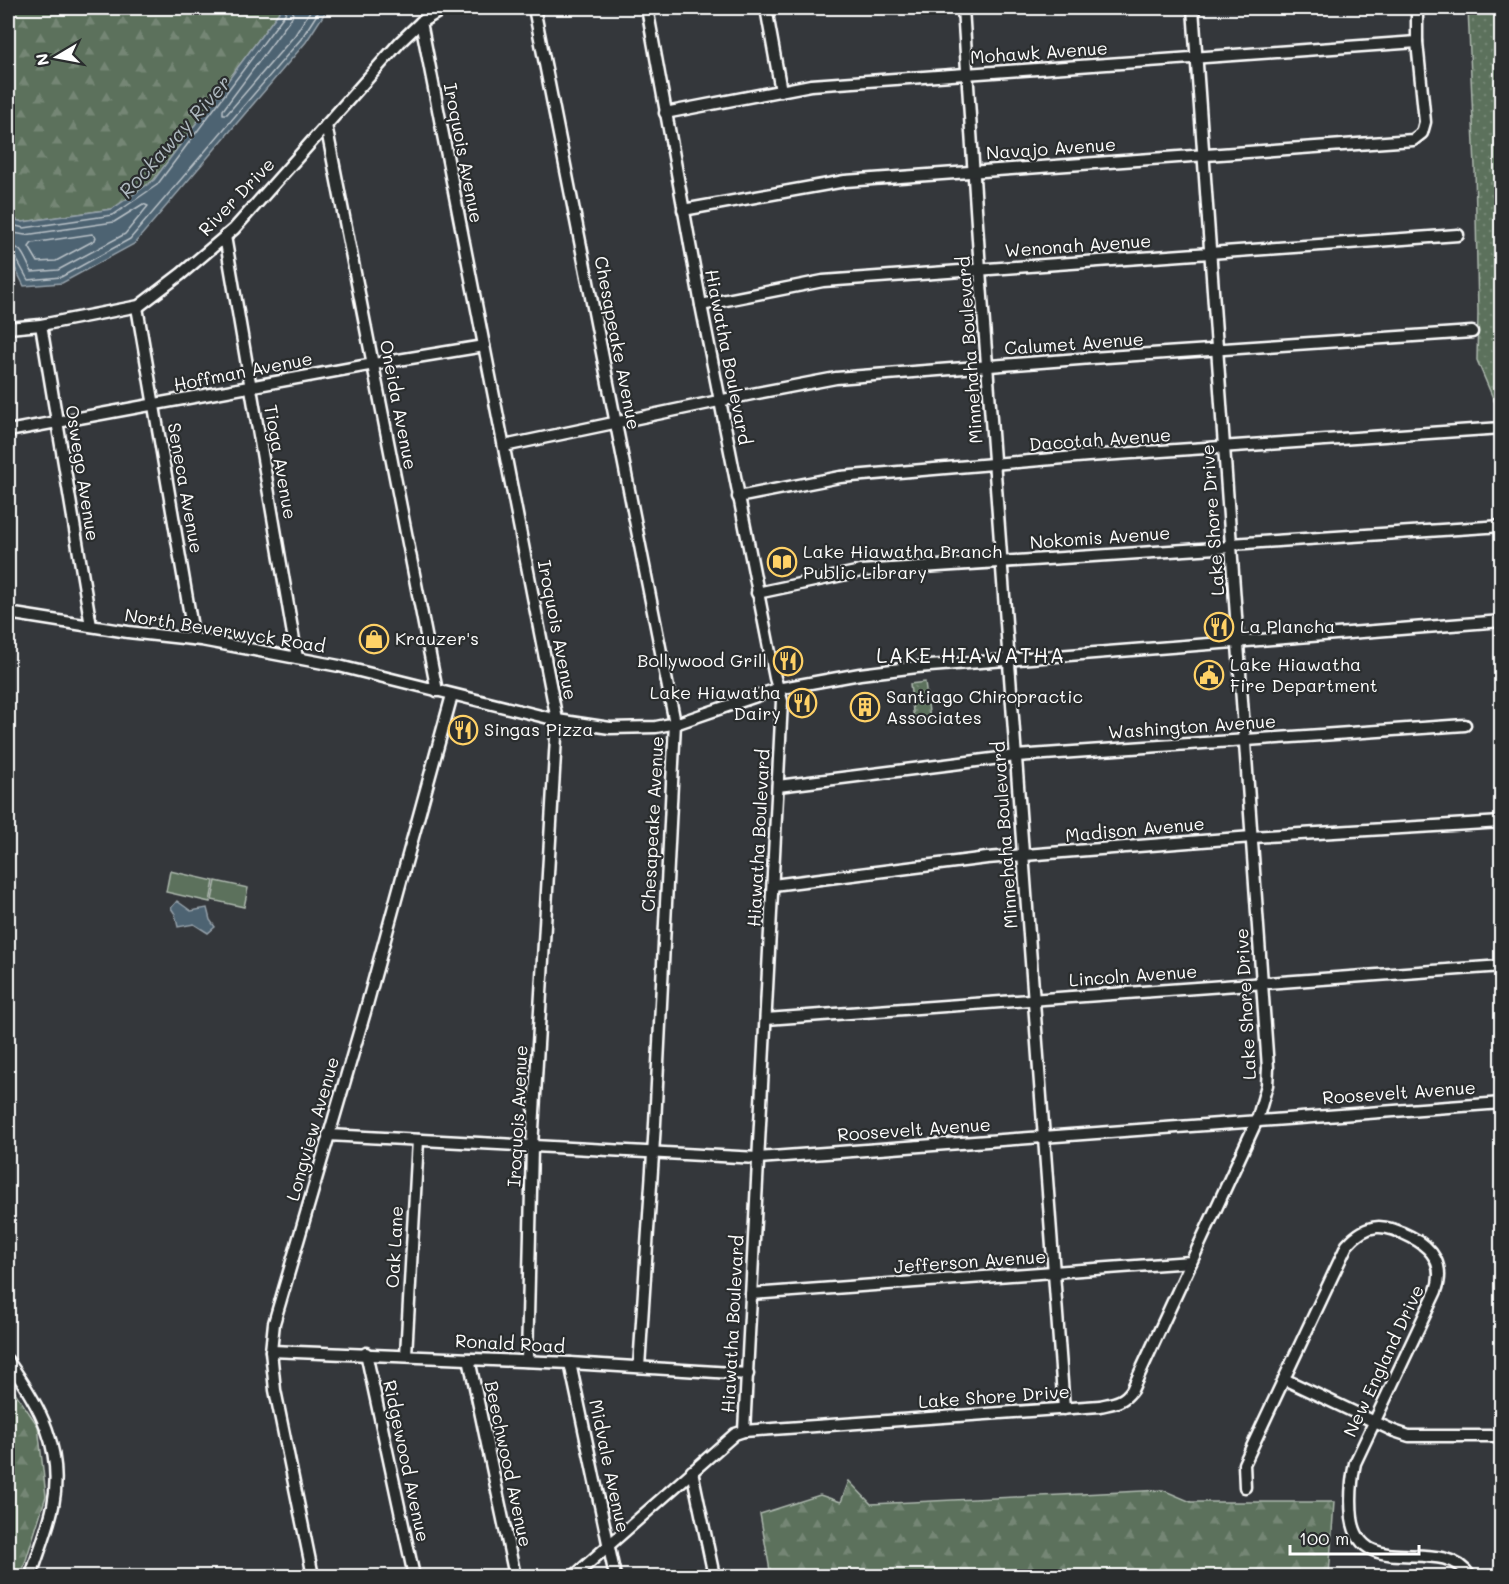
<svg xmlns="http://www.w3.org/2000/svg" width="1509" height="1584" font-family="Mali,sans-serif">
<style>
.forest{fill:url(#forest-firs);stroke:#adb8ae;stroke-width:1.5}
.park{fill:url(#park-dots);stroke:#adb8ae;stroke-width:1.5}
.garden{fill:#5b715c;stroke:#adb8ae;stroke-width:1.5}
.water{fill:#4e6372;stroke:#95a1aa;stroke-width:1.5}
.lines{fill:none;stroke-linecap:round;stroke-linejoin:round}
.shore{stroke:#b8c1c7;stroke-width:1.5}
.minor-casing{stroke:#fff;stroke-width:15}
.minor{stroke:#2a2d2e;stroke-width:10}
.labels{text-anchor:middle;stroke-width:4.5;stroke-linejoin:round;paint-order:stroke}
.street-label{font-size:18px;fill:#fff;stroke:#2a2d2e}
.poi-label{font-size:18px;fill:#fff;stroke:#2a2d2e;text-anchor:start}
.water-label{font-size:20px;font-style:italic;fill:#afb9c0;stroke:#2a2d2e}
.quarter-label{font-size:21px;letter-spacing:1.5px;fill:#fff;stroke:#2a2d2e}
</style>
<defs>
<pattern id="forest-firs" width="22" height="20" patternUnits="userSpaceOnUse" patternTransform="scale(1.5)"><rect width="22" height="20" fill="#5b715c"/><path d="M5 1l3.5 6h-7zM16 11l3.5 6h-7z" fill="#748674"/></pattern>
<pattern id="park-dots" width="8" height="8" patternUnits="userSpaceOnUse" patternTransform="scale(1.5)"><rect width="8" height="8" fill="#5b715c"/><path d="M2 2h.1M6 6h.1" fill="none" stroke="#748674" stroke-width="1.8" stroke-linecap="round"/></pattern>
</defs>
<rect width="100%" height="100%" fill="#34373b"/>
<filter id="ink" filterUnits="userSpaceOnUse"><feTurbulence type="fractalNoise" baseFrequency=".0167" numOctaves="2"/><feDisplacementMap in="SourceGraphic" scale="12" xChannelSelector="R" yChannelSelector="G"/><feConvolveMatrix kernelMatrix="1 2 1 2 8 2 1 2 1" color-interpolation-filters="sRGB"/></filter>
<g filter="url(#ink)">
<g class="forest">
<polygon points="8,8 282,8 154,180 112,209 23,222 8,218"/>
<polygon points="8,1382 38,1426 46,1496 21,1576 8,1576"/>
<polygon points="849,1481 871,1504 1163,1490 1191,1502 1334,1502 1329,1576 771,1576 760,1514 820,1495 841,1502"/>
</g>
<g class="park">
<polygon points="1468,8 1501,8 1501,417 1477,360 1478,313 1475,167"/>
<polygon points="925,682 930,719 914,721 910,684"/>
</g>
<g class="garden">
<polygon points="170,871 214,881 210,902 166,892"/>
<polygon points="216,881 248,888 244,907 212,900"/>
</g>
<g class="water">
<polygon points="282,8 328,8 306,42 134,244 62,283 24,286 8,254 8,218 23,222 112,209 154,180"/>
<polygon points="177,901 191,911 207,908 210,920 215,927 208,933 194,924 178,927 175,914 171,908"/>
</g>
<g class="lines">
<g class="shore">
<polyline points="294,8 292,17 223,110 223,114 227,114 295,35 312,8"/>
<polyline points="8,224 24,228 113,215 157,185 285,14 287,8"/>
<path d="M8 232 25 235 114 222 143 204 148 206 125 234 58 270 32 272C25 260 23 246 8 245"/>
<polygon points="92,234 96,237 95,240 56,261 38,262 29,247 32,243"/>
<polyline points="8,253 15,256 28,280 61,277 130,239 301,39 321,8"/>
</g>
<g class="minor-casing">
<g id="minor">
<polyline points="534,8 675,723 655,1124 639,1367"/>
<polyline points="647,8 701,305 775,678 782,701 744,1431"/>
<polyline points="766,8 781,91"/>
<polyline points="963,8 980,270 1064,1409"/>
<polyline points="421,22 557,720 532,1147 527,1361"/>
<polyline points="665,113 811,85 1417,42"/>
<polyline points="326,125 437,691"/>
<polyline points="683,210 845,181 1413,140 1422,133 1425,122 1417,42 1417,8"/>
<polyline points="225,236 297,658"/>
<polyline points="701,305 823,281 1458,235"/>
<polyline points="137,307 194,639"/>
<polyline points="41,325 91,626"/>
<polyline points="8,328 41,325 139,306 181,274 234,229 400,42 421,22 445,8"/>
<polyline points="8,431 374,364 484,346"/>
<polyline points="504,446 752,394 836,378 1092,358 1472,332"/>
<polyline points="738,497 840,477 1088,456 1502,428"/>
<polyline points="1231,544 1502,526"/>
<polyline points="757,593 861,571 1231,547"/>
<polyline points="8,613 128,632 201,640 339,666 557,720 610,728 656,727 681,722 777,689 860,674 917,667 1502,621"/>
<polyline points="778,786 1016,756 1465,725"/>
<polyline points="773,885 987,858 1252,837 1502,822"/>
<polyline points="766,1019 1502,966"/>
<polyline points="328,1135 758,1158 1502,1103"/>
<polyline points="751,1294 1191,1262"/>
<polyline points="271,1351 570,1363 748,1374"/>
<polyline points="366,1353 414,1576"/>
<polyline points="406,1355 418,1140"/>
<polyline points="469,1359 515,1576"/>
<path d="M8 1361C40 1406 64 1449 53 1506 48 1530 38 1553 31 1576"/>
<polyline points="570,1363 615,1576"/>
<polyline points="1284,1379 1394,1431 1409,1436 1502,1436"/>
<polyline points="692,1471 714,1576"/>
<path d="M1245 1487 1244 1464 1347 1245C1368 1221 1385 1224 1411 1237 1433 1248 1445 1266 1436 1291L1355 1463C1351 1482 1350 1499 1352 1518 1361 1584 1441 1532 1470 1576"/>
<polyline points="313,1576 275,1390 271,1351 274,1323 365,1012 452,695"/>
<path d="M574 1576 735 1434 744 1431 1100 1406C1113 1403 1123 1403 1132 1390L1257 1120 1267 1085 1268 1068 1193 8"/>
</g>
</g>
<use href="#minor" class="minor"/>
</g>
</g>
<defs>
<g id="library-ring" transform="scale(1.5)"><circle r="9.5" fill="#2a2d2e" stroke="#ffd166" stroke-width="1.5"/><path d="M-6-4Q-3-5.5-.7-3.5V5Q-3 3-6 4ZM6-4Q3-5.5 .7-3.5V5Q3 3 6 4Z" fill="#ffd166"/></g>
<g id="restaurant-ring" transform="scale(1.5)"><circle r="9.5" fill="#2a2d2e" stroke="#ffd166" stroke-width="1.5"/><path d="M-5-6h1v4h1v-4h1v4h1v-4h1v5L-1.5 .5V6h-2V.5L-5-1ZM5-6V6H3V1.5H1.5Q1.5-4 5-6Z" fill="#ffd166"/></g>
<g id="shop-ring" transform="scale(1.5)"><circle r="9.5" fill="#2a2d2e" stroke="#ffd166" stroke-width="1.5"/><path d="M-5-2.5h2.3a2.7 3.5 0 0 1 5.4 0H5L5.5 6h-11ZM-1.5-2.5h3a1.5 2.3 0 0 0-3 0Z" fill="#ffd166"/></g>
<g id="civic-ring" transform="scale(1.5)"><circle r="9.5" fill="#2a2d2e" stroke="#ffd166" stroke-width="1.5"/><path d="M-.6-6.5H3V-4.5H.6V-3L4-1V1h2V6H-6V1h2V-1L-.6-3ZM-1.2 2.5V6h2.4V2.5Z" fill="#ffd166"/></g>
<g id="building-ring" transform="scale(1.5)"><circle r="9.5" fill="#2a2d2e" stroke="#ffd166" stroke-width="1.5"/><path d="M-4-6H4V6H1V3H-1V6H-4ZM-2.5-4.3h1.7v1.8h-1.7ZM.8-4.3h1.7v1.8H.8ZM-2.5-1h1.7V.8h-1.7ZM.8-1h1.7V.8H.8Z" fill="#ffd166"/></g>
</defs>
<g fill-rule="evenodd">
<use href="#library-ring" x="782" y="562"/>
<use href="#restaurant-ring" x="1219" y="627"/>
<use href="#shop-ring" x="374" y="639"/>
<use href="#restaurant-ring" x="788" y="661"/>
<use href="#civic-ring" x="1209" y="675"/>
<use href="#restaurant-ring" x="802" y="703"/>
<use href="#building-ring" x="865" y="707"/>
<use href="#restaurant-ring" x="463" y="730"/>
</g>
<g class="labels">
<g class="street-label">
<text transform="translate(1039 53) rotate(-4)" y="6">Mohawk Avenue</text>
<text transform="translate(1051 149) rotate(-4)" y="6">Navajo Avenue</text>
<text transform="translate(463 153) rotate(79)" y="6">Iroquois Avenue</text>
<text transform="translate(237 197) rotate(-46)" y="6">River Drive</text>
<text transform="translate(1078 246) rotate(-4)" y="6">Wenonah Avenue</text>
<text transform="translate(617 343) rotate(79)" y="6">Chesapeake Avenue</text>
<text transform="translate(1074 344) rotate(-4)" y="6">Calumet Avenue</text>
<text transform="translate(970 350) rotate(-94)" y="6">Minnehaha Boulevard</text>
<text transform="translate(728 357) rotate(79)" y="6">Hiawatha Boulevard</text>
<text transform="translate(243 372) rotate(-11)" y="6">Hoffman Avenue</text>
<text transform="translate(398 405) rotate(79)" y="6">Oneida Avenue</text>
<text transform="translate(1100 440) rotate(-4)" y="6">Dacotah Avenue</text>
<text transform="translate(280 462) rotate(80)" y="6">Tioga Avenue</text>
<text transform="translate(82 473) rotate(81)" y="6">Oswego Avenue</text>
<text transform="translate(185 488) rotate(80)" y="6">Seneca Avenue</text>
<text transform="translate(1213 520) rotate(-94)" y="6">Lake Shore Drive</text>
<text transform="translate(1100 538) rotate(-4)" y="6">Nokomis Avenue</text>
<text transform="translate(557 630) rotate(79)" y="6">Iroquois Avenue</text>
<text transform="translate(225 631) rotate(9)" y="6">North Beverwyck Road</text>
<text transform="translate(1192 727) rotate(-4)" y="6">Washington Avenue</text>
<text transform="translate(653 824) rotate(-87)" y="6">Chesapeake Avenue</text>
<text transform="translate(1135 830) rotate(-5)" y="6">Madison Avenue</text>
<text transform="translate(1005 835) rotate(-94)" y="6">Minnehaha Boulevard</text>
<text transform="translate(759 838) rotate(-87)" y="6">Hiawatha Boulevard</text>
<text transform="translate(1133 976) rotate(-4)" y="6">Lincoln Avenue</text>
<text transform="translate(1246 1004) rotate(-93)" y="6">Lake Shore Drive</text>
<text transform="translate(1399 1093) rotate(-4)" y="6">Roosevelt Avenue</text>
<text transform="translate(518 1116) rotate(-87)" y="6">Iroquois Avenue</text>
<text transform="translate(313 1129) rotate(-74)" y="6">Longview Avenue</text>
<text transform="translate(914 1130) rotate(-4)" y="6">Roosevelt Avenue</text>
<text transform="translate(395 1247) rotate(-87)" y="6">Oak Lane</text>
<text transform="translate(970 1262) rotate(-4)" y="6">Jefferson Avenue</text>
<text transform="translate(733 1324) rotate(-87)" y="6">Hiawatha Boulevard</text>
<text transform="translate(510 1344) rotate(3)" y="6">Ronald Road</text>
<text transform="translate(1384 1361) rotate(-65)" y="6">New England Drive</text>
<text transform="translate(994 1397) rotate(-4)" y="6">Lake Shore Drive</text>
<text transform="translate(406 1461) rotate(78)" y="6">Ridgewood Avenue</text>
<text transform="translate(508 1464) rotate(78)" y="6">Beechwood Avenue</text>
<text transform="translate(609 1466) rotate(78)" y="6">Midvale Avenue</text>
</g>
<g class="poi-label">
<text x="803" y="558">Lake Hiawatha Branch<tspan x="803" dy="21">Public Library</tspan></text>
<text x="1240" y="633">La Plancha</text>
<text x="395" y="645">Krauzer's</text>
<text x="767" y="667" text-anchor="end">Bollywood Grill</text>
<text x="1230" y="671">Lake Hiawatha<tspan x="1230" dy="21">Fire Department</tspan></text>
<text x="781" y="699" text-anchor="end">Lake Hiawatha<tspan x="781" dy="21">Dairy</tspan></text>
<text x="886" y="703">Santiago Chiropractic<tspan x="886" dy="21">Associates</tspan></text>
<text x="484" y="736">Singas Pizza</text>
</g>
<g class="water-label">
<text transform="translate(175 137) rotate(-48)" y="7">Rockaway River</text>
</g>
<g class="quarter-label">
<text x="971" y="663">LAKE HIAWATHA</text>
</g>
</g>
<rect width="1509" height="1584" fill="none" stroke="#2a2d2e" stroke-width="30"/>
<rect x="15" y="15" width="1479" height="1554" fill="none" stroke="#fff" stroke-width="2" filter="url(#ink)"/>
<g transform="translate(57 57) rotate(260)" stroke="#2a2d2e" stroke-width="4.5" paint-order="stroke">
<path d="M0-4.5L10 22L0 15L-10 22Z" fill="#ffffff"/>
<text y="-9" font-size="16" font-weight="bold" text-anchor="middle" fill="#ffffff">N</text>
</g>
<path d="M1290 1545v9h129v-9" fill="none" stroke="#ffffff" stroke-width="3"/>
<text x="1299" y="1545" font-size="18" fill="#ffffff" stroke="#2a2d2e" stroke-width="4.5" paint-order="stroke">100 m</text>
</svg>
